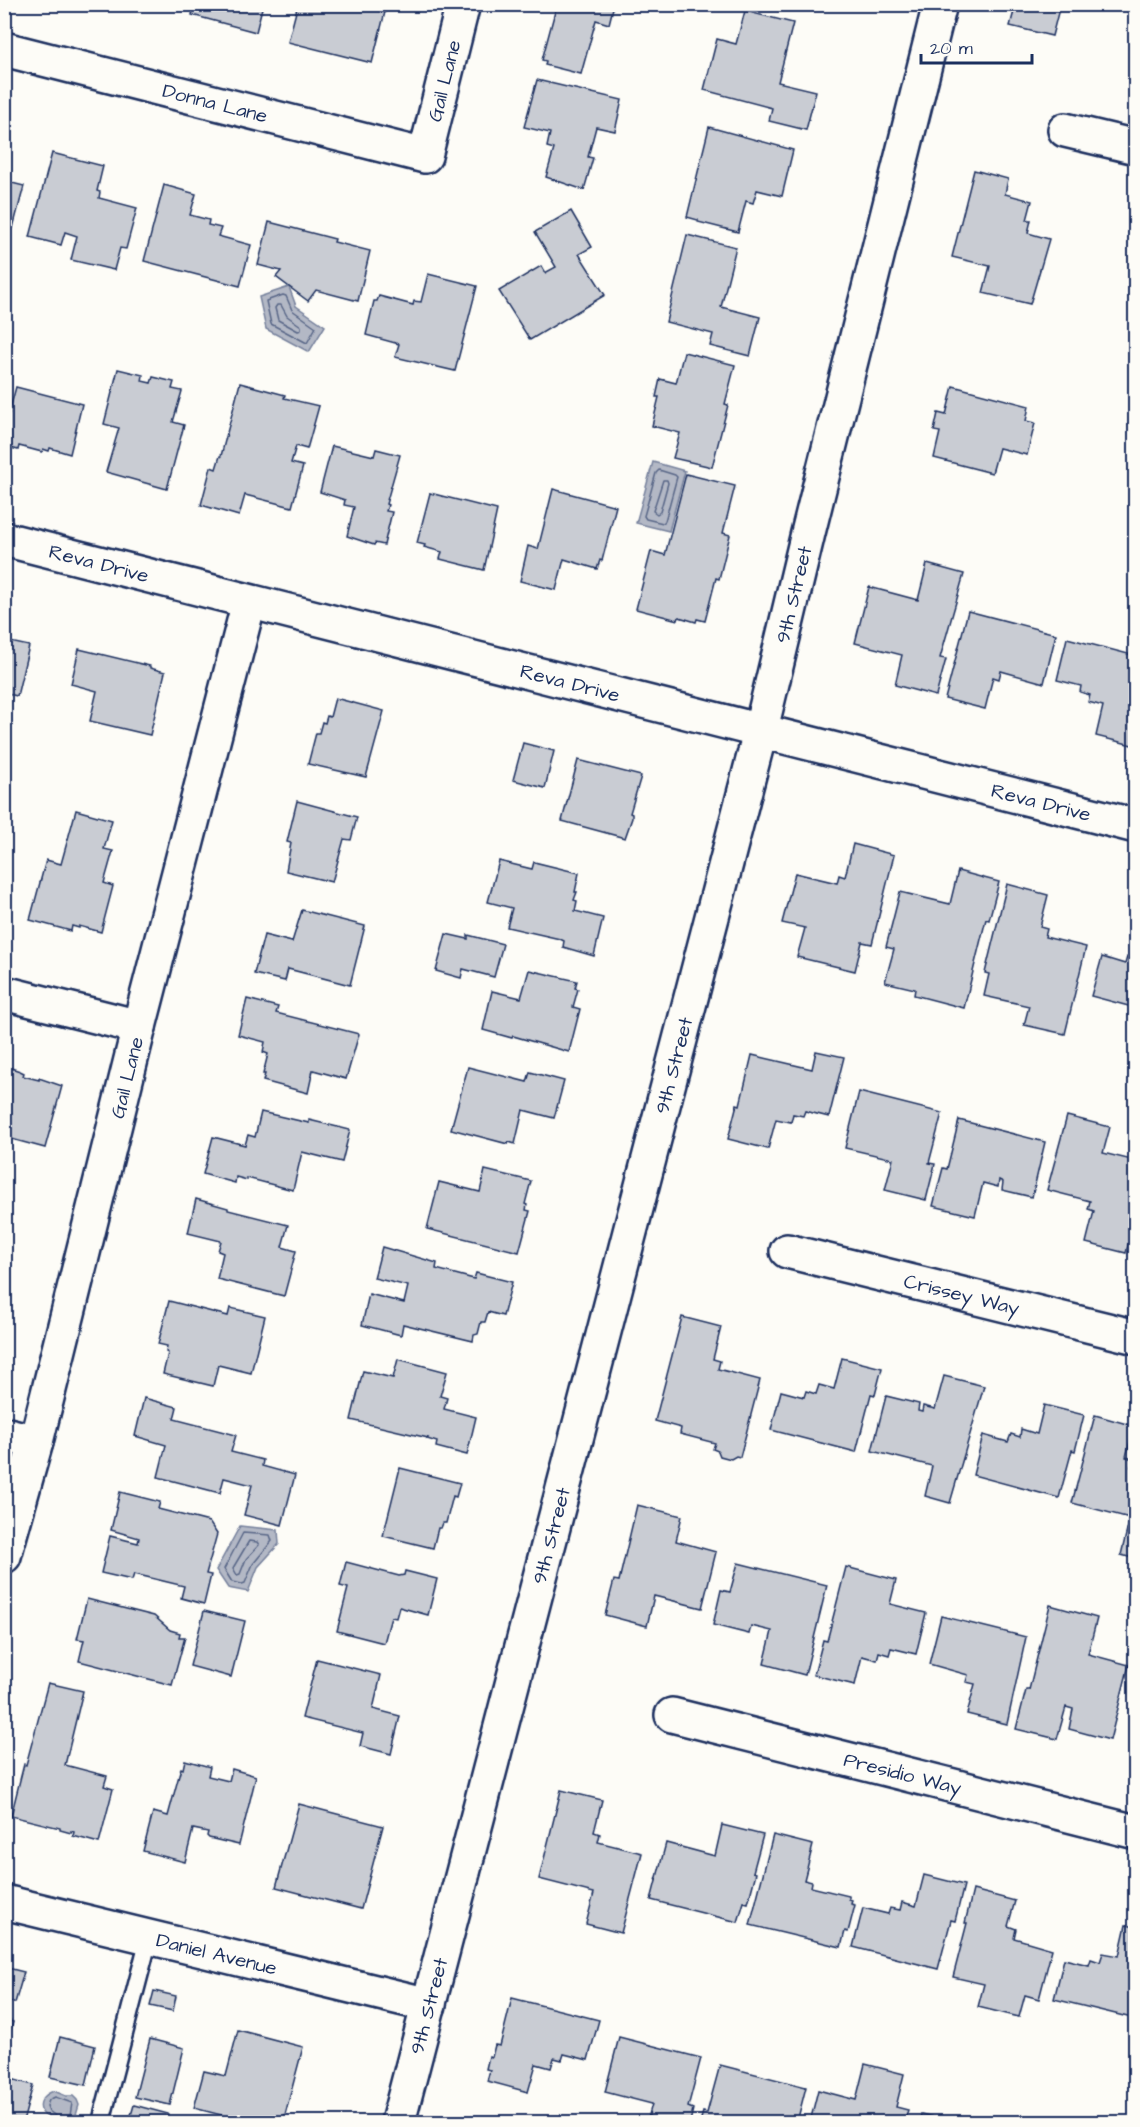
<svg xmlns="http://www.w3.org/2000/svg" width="1140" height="2127" font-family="'Architects Daughter',sans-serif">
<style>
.water{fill:#b3b8c5;stroke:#76819c;stroke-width:1.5}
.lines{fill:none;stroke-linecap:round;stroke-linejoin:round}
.shore{stroke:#586687;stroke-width:1.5}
.building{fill:#c9ccd3;stroke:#1b2f5e;stroke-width:1.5}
.service-casing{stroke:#1b2f5e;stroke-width:21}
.minor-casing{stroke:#1b2f5e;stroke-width:38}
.tertiary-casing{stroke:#1b2f5e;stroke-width:38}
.service{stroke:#fdfcf7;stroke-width:16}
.minor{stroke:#fdfcf7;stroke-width:33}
.tertiary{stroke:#fdfcf7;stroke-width:33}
.labels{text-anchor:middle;stroke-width:4.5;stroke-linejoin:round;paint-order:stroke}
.street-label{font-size:20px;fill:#1b2f5e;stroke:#fdfcf7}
</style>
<rect width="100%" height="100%" fill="#fdfcf7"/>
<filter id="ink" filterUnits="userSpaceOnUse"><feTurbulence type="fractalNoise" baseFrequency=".0167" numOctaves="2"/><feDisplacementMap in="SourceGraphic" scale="12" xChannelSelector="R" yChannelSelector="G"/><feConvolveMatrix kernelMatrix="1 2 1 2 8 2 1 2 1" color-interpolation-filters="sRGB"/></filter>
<g filter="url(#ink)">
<g class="water">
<polygon points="289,287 296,306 325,326 309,352 266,329 259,297"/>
<polygon points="653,462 685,471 669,531 636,523"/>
<polygon points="240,1526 278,1530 279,1544 258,1567 248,1592 228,1588 216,1570"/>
<path d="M54 2091 66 2096H73L77 2100 79 2105 74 2122H56V2120C36 2117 35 2097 54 2091Z"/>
</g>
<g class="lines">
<g class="shore">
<polygon points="283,295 286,296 292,310 316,327 307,343 271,324 266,301"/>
<polygon points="277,305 281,305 287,316 301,326 301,330 298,331 278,320 275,308"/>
<polygon points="659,470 675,475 677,477 665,521 663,523 646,519 644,516 656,473"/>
<polygon points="663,480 667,480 668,483 660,512 657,514 653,511"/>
<polygon points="243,1533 270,1535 272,1541 253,1564 245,1583 242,1584 232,1582 224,1569"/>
<polygon points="249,1541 257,1542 259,1545 246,1559 240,1574 237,1575 233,1568"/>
<polyline points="58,2122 57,2117 49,2111 47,2106 49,2100 55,2097 72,2103 69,2122"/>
</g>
</g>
<g class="building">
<polygon points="171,4 263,4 256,32 192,15 193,10"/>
<polygon points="298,4 361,4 360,6 385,12 372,63 288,42"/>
<polygon points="557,4 614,4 609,24 596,20 581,74 545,65 546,61 542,60"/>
<polygon points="1016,4 1067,4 1066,6 1060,5 1052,36 1010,26"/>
<polygon points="745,11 793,23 778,82 816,91 806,130 769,121 772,108 704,90 717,39 736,44"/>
<polygon points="537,80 622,100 615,131 596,127 588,157 593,158 584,190 546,177 554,149 547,147 550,133 524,127"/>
<polygon points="709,127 793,150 782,196 757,190 753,203 746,201 738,232 698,222 698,220 687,217"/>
<polygon points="52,153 103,166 97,191 100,192 99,198 137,208 126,249 120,248 114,270 71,260 77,236 65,232 61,245 30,237"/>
<polygon points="974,170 1008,179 1005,194 1032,201 1027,220 1031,220 1028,233 1049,239 1030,304 983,293 990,266 952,257"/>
<polygon points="4,181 24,186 13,228 4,225"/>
<polygon points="164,185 196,194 190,215 209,220 208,225 221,228 218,236 251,245 240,286 144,261"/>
<polygon points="571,211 592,247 579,254 605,295 530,340 499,291 541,266 545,273 556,267 535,232"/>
<polygon points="269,222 335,239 334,242 370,251 358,301 316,290 308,301 276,277 281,271 258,265"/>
<polygon points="687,235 736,247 721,307 760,317 750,356 710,346 713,334 666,322"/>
<polygon points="428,274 477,286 455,371 395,357 399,344 366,335 374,301 377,301 379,296 413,305 414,301 421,302"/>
<polygon points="684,352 735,365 725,404 728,405 712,467 673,458 680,433 652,426 659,397 656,397 660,379 676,383"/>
<polygon points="118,369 143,375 142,381 151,383 153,377 174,382 172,389 182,391 173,422 184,425 167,489 106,472 119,428 104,424"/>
<polygon points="240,383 285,395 284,398 319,406 307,449 296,446 291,463 303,466 292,507 245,495 239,516 201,505 211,467 216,469 220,456 221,456"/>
<polygon points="953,386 1029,406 1026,421 1035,423 1027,455 999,448 992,473 934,458 940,432 934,431 938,413 946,415"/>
<polygon points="16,387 82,404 70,454 50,448 49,451 43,449 42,452 19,446 18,450 4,446 4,430"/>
<polygon points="332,446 374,456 376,449 400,455 386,504 388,505 386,511 392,512 384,545 375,543 374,545 347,536 354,507 344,505 345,500 320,492"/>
<polygon points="686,474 735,486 723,533 730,535 719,579 716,578 705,621 697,619 696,622 679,617 678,620 636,609 651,551 665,555"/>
<polygon points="553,489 616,506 602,561 600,560 597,569 564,559 556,590 520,581 528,546 538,549"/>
<polygon points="430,493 497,510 484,570 440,559 442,552 424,547 425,545 417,543"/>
<polygon points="927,564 964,574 940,658 946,659 936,696 895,685 902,655 855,643 869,587 918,600"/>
<polygon points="968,611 1056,634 1044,683 1001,671 999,679 993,677 985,709 945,699"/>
<polygon points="4,637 11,639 10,642 29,646 17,696 4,693"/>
<polygon points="1067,638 1136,656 1136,746 1096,736 1103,706 1088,702 1090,695 1080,692 1081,686 1057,680"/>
<polygon points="79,649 150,666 150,668 165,672 150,735 90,721 97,691 71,684"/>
<polygon points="335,698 384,711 366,777 308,764 316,733 319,733 322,722 325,723 327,716 330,717"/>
<polygon points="523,743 554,751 545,788 513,780"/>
<polygon points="578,760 641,776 630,813 632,814 632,818 625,838 562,821"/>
<polygon points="297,801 357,817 351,840 344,839 332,882 286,871 291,843 287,842"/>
<polygon points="76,810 112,820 104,849 113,851 104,883 113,886 101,932 79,926 79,928 72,926 71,931 30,920 46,860 61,864"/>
<polygon points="853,844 894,855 872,944 862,942 855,971 797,957 805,928 782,923 795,873 837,883 839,875 845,877"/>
<polygon points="499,861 532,869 534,862 579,873 575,892 577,892 574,900 577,901 575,911 603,918 594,956 563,947 564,941 560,939 507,927 512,908 488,902"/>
<polygon points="958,871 999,882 989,920 986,919 964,1008 914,995 915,989 885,982 894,949 886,947 900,892 950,904"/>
<polygon points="1007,884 1048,895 1040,927 1047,929 1045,937 1086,947 1065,1034 1024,1025 1029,1006 984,996 989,974 985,973"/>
<polygon points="302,910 365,926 350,985 288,969 285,981 254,974 264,935 292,942"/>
<polygon points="446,934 468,939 468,935 503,944 494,977 463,969 461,978 436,971"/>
<polygon points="1102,957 1125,964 1127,957 1136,959 1136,1008 1091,996"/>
<polygon points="529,970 577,981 575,988 578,989 573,1007 580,1009 569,1052 513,1036 512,1038 483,1030 492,991 521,998"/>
<polygon points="247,999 278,1007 276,1013 359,1034 346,1079 313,1070 308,1093 263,1081 265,1074 263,1074 268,1054 263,1052 265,1042 238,1035"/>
<polygon points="816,1051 844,1057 829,1117 805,1111 803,1116 793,1114 791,1122 776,1119 768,1149 728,1139 737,1104 740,1105 752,1055 812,1069"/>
<polygon points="8,1067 20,1071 24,1073 23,1076 39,1080 39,1078 62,1086 45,1148 4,1137 4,1068"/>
<polygon points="468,1067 527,1082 530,1072 564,1081 554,1118 523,1110 515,1144 509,1142 508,1144 451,1129"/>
<polygon points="859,1092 942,1113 929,1163 935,1164 926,1200 885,1190 893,1159 845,1148"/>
<polygon points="261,1112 309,1123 309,1120 350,1130 342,1162 302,1152 293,1190 247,1178 247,1180 236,1177 235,1183 203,1174 213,1137 245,1145 248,1135 255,1137"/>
<polygon points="1067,1116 1110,1127 1103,1153 1136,1161 1136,1215 1126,1253 1086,1243 1094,1211 1088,1209 1090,1201 1047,1190"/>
<polygon points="959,1120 1045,1142 1032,1197 1002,1190 1003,1182 999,1180 998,1187 983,1183 975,1216 933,1206 943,1168 947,1169"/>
<polygon points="485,1170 531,1181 525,1204 527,1205 526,1210 530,1211 519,1252 427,1229 439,1182 480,1192"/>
<polygon points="196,1199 228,1208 228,1210 288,1225 282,1247 296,1251 284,1296 217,1279 223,1253 218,1251 221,1241 188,1233"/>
<polygon points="382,1247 437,1263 436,1269 474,1279 476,1273 512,1282 503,1316 488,1312 485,1322 481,1322 478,1334 474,1335 473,1341 403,1324 401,1335 362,1325 369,1294 404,1303 408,1286 374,1278"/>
<polygon points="169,1301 228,1316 230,1308 265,1316 251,1373 218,1365 213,1386 163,1374 168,1353 166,1352 167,1346 158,1344"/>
<polygon points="682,1317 721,1327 713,1359 720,1361 718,1369 760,1380 740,1457 736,1456 731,1459 720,1456 718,1451 713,1449 715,1443 680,1434 681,1428 655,1421"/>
<polygon points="842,1358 882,1368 875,1395 871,1394 856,1452 771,1430 781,1391 804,1397 806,1391 816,1394 819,1385 834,1389"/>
<polygon points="398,1359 447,1372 440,1396 447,1398 444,1409 476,1417 467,1455 436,1447 437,1442 427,1439 428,1438 351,1420 363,1371 393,1378"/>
<polygon points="944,1376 984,1386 950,1503 925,1496 932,1466 872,1451 886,1396 919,1404 918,1411 922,1412 923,1406 935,1409"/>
<polygon points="144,1398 177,1407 174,1419 236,1435 231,1452 263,1460 262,1466 295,1475 282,1525 244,1515 252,1485 224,1478 220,1493 158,1477 166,1445 135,1436"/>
<polygon points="1044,1405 1084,1415 1075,1451 1072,1450 1059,1498 973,1475 983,1435 1008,1442 1011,1434 1020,1437 1021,1429 1037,1434"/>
<polygon points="1095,1415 1134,1426 1126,1457 1133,1459 1131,1467 1136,1468 1136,1559 1121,1555 1130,1518 1072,1503"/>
<polygon points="400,1468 460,1483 456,1497 453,1496 446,1523 443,1523 441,1528 438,1528 433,1548 383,1536"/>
<polygon points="120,1492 160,1502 158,1509 209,1522 217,1534 206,1574 211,1575 204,1604 181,1598 184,1586 134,1574 132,1580 101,1573 110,1536 138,1543 139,1538 111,1530"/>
<polygon points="637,1505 682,1516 676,1541 716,1552 702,1608 654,1596 647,1626 605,1615 614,1580 619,1581"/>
<polygon points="346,1562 399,1576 404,1575 405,1571 437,1579 428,1615 399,1607 396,1618 391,1617 384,1643 337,1631 348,1588 340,1586"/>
<polygon points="738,1563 827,1585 805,1675 764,1664 772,1631 751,1626 749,1634 713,1625 721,1590 730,1592"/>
<polygon points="846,1567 896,1580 890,1604 926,1613 916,1654 891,1648 889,1655 879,1652 877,1660 862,1656 855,1685 814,1675 823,1640 827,1641"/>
<polygon points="87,1599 154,1616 170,1630 180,1633 179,1637 185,1637 172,1685 79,1661 84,1640 77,1639"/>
<polygon points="1050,1605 1097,1618 1088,1654 1129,1665 1110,1740 1069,1729 1073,1709 1066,1707 1057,1739 1016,1729 1026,1690 1029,1690"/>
<polygon points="204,1611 245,1621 231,1677 190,1666"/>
<polygon points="941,1616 1026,1637 1007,1724 967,1714 975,1684 966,1682 968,1675 929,1664"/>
<polygon points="317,1659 381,1675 373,1709 400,1716 391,1754 360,1746 363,1733 302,1718"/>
<polygon points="48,1683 83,1691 65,1765 107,1776 104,1786 113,1789 99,1843 73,1836 74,1832 71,1831 71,1833 60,1830 60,1828 11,1816 24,1764 26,1765"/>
<polygon points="185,1760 210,1767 208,1776 229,1781 232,1769 256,1776 239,1845 209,1838 207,1836 208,1832 193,1829 185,1862 143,1851 153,1812 168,1816 181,1768 183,1769"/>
<polygon points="561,1790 602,1800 594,1832 600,1834 598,1842 642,1853 621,1933 586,1924 594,1893 539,1879"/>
<polygon points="299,1804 383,1826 361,1909 276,1887"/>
<polygon points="722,1825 763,1835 753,1872 756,1873 748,1903 744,1902 738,1922 651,1900 666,1843 715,1856"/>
<polygon points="773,1835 813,1845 804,1880 812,1882 811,1887 849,1896 849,1899 852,1900 851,1904 855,1905 848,1932 845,1931 841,1947 750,1925"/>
<polygon points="924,1875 964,1885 955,1921 951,1920 938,1969 853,1947 863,1908 888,1914 890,1908 900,1910 902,1902 916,1906"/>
<polygon points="973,1890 1015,1901 1008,1926 1016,1929 1014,1938 1052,1949 1039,1999 1025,1995 1019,2017 978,2007 984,1984 953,1977 967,1923 965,1923"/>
<polygon points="1126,1925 1136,1927 1136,2019 1054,1999 1064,1959 1089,1965 1091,1959 1100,1962 1103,1953 1119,1956"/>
<polygon points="4,1967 24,1972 15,2003 7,2001 4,2012"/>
<polygon points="154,1991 176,1996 173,2011 150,2006"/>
<polygon points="512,1998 599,2020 588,2060 564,2054 562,2060 554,2058 551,2068 536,2064 528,2092 487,2081 490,2070 486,2069 489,2056 492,2057 495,2045 500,2046"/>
<polygon points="4,2019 13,2022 6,2047 4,2047"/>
<polygon points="238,2030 303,2047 283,2122 248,2122 194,2108 204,2071 226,2076"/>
<polygon points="60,2037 95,2046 86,2085 50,2077"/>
<polygon points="619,2037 701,2058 688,2107 693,2109 690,2122 647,2122 652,2104 605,2092"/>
<polygon points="150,2039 184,2048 170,2105 135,2097"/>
<polygon points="865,2064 904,2074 896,2107 908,2110 904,2122 810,2122 818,2090 856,2100"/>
<polygon points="720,2065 806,2087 797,2122 780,2122 771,2120 770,2122 700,2122 703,2112 707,2113"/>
<polygon points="4,2077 33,2085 23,2122 4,2122"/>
<polygon points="134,2105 168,2114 166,2122 129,2122"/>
<polygon points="921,2114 954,2122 919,2122"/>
</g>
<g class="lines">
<g class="service-casing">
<polyline id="service" points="101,2122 149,1938"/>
</g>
<g class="minor-casing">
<g id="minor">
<path id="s1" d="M4 49 425 156 463 4"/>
<polyline points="1065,130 1136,147"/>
<path id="s2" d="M4 539 1136 826"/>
<polyline points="4,993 139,1027"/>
<path id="s3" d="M787 1251 1136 1337"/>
<polyline points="4,1434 36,1442"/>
<path id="s4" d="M4 1556 36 1442 139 1027 249 602"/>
<path id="s5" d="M672 1715 1136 1832"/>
</g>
</g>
<g class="tertiary-casing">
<g id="tertiary">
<path id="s6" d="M4 1902 429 2005"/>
<path id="s7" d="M398 2122 761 729 808 533 940 4"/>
</g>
</g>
<use href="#service" class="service"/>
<use href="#minor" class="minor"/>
<use href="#tertiary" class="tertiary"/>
</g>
</g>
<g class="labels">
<g class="street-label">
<text dy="7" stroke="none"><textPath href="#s1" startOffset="512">Gail Lane</textPath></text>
<text dy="7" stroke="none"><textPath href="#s1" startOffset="218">Donna Lane</textPath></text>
<text dy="7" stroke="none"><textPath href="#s2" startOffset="98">Reva Drive</textPath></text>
<text dy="7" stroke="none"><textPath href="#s7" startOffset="1578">9th Street</textPath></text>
<text dy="7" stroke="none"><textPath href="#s2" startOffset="584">Reva Drive</textPath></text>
<text dy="7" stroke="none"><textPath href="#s2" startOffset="1070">Reva Drive</textPath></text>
<text dy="7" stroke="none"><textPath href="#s7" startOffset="1092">9th Street</textPath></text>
<text dy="7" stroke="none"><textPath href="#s4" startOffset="494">Gail Lane</textPath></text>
<text dy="7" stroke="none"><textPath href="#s3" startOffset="180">Crissey Way</textPath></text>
<text dy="7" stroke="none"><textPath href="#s7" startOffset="606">9th Street</textPath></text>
<text dy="7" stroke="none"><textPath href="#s5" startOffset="238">Presidio Way</textPath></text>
<text dy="7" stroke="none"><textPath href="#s6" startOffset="219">Daniel Avenue</textPath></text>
<text dy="7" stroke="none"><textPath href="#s7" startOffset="120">9th Street</textPath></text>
</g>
</g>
<rect width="1140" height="2127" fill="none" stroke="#fdfcf7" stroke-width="24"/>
<rect x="12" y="12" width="1116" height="2103" fill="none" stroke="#1b2f5e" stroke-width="2" filter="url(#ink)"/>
<path d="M921 54v9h111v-9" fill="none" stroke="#1b2f5e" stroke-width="3"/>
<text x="930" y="54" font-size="18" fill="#1b2f5e" stroke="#fdfcf7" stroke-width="4.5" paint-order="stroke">20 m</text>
</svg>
